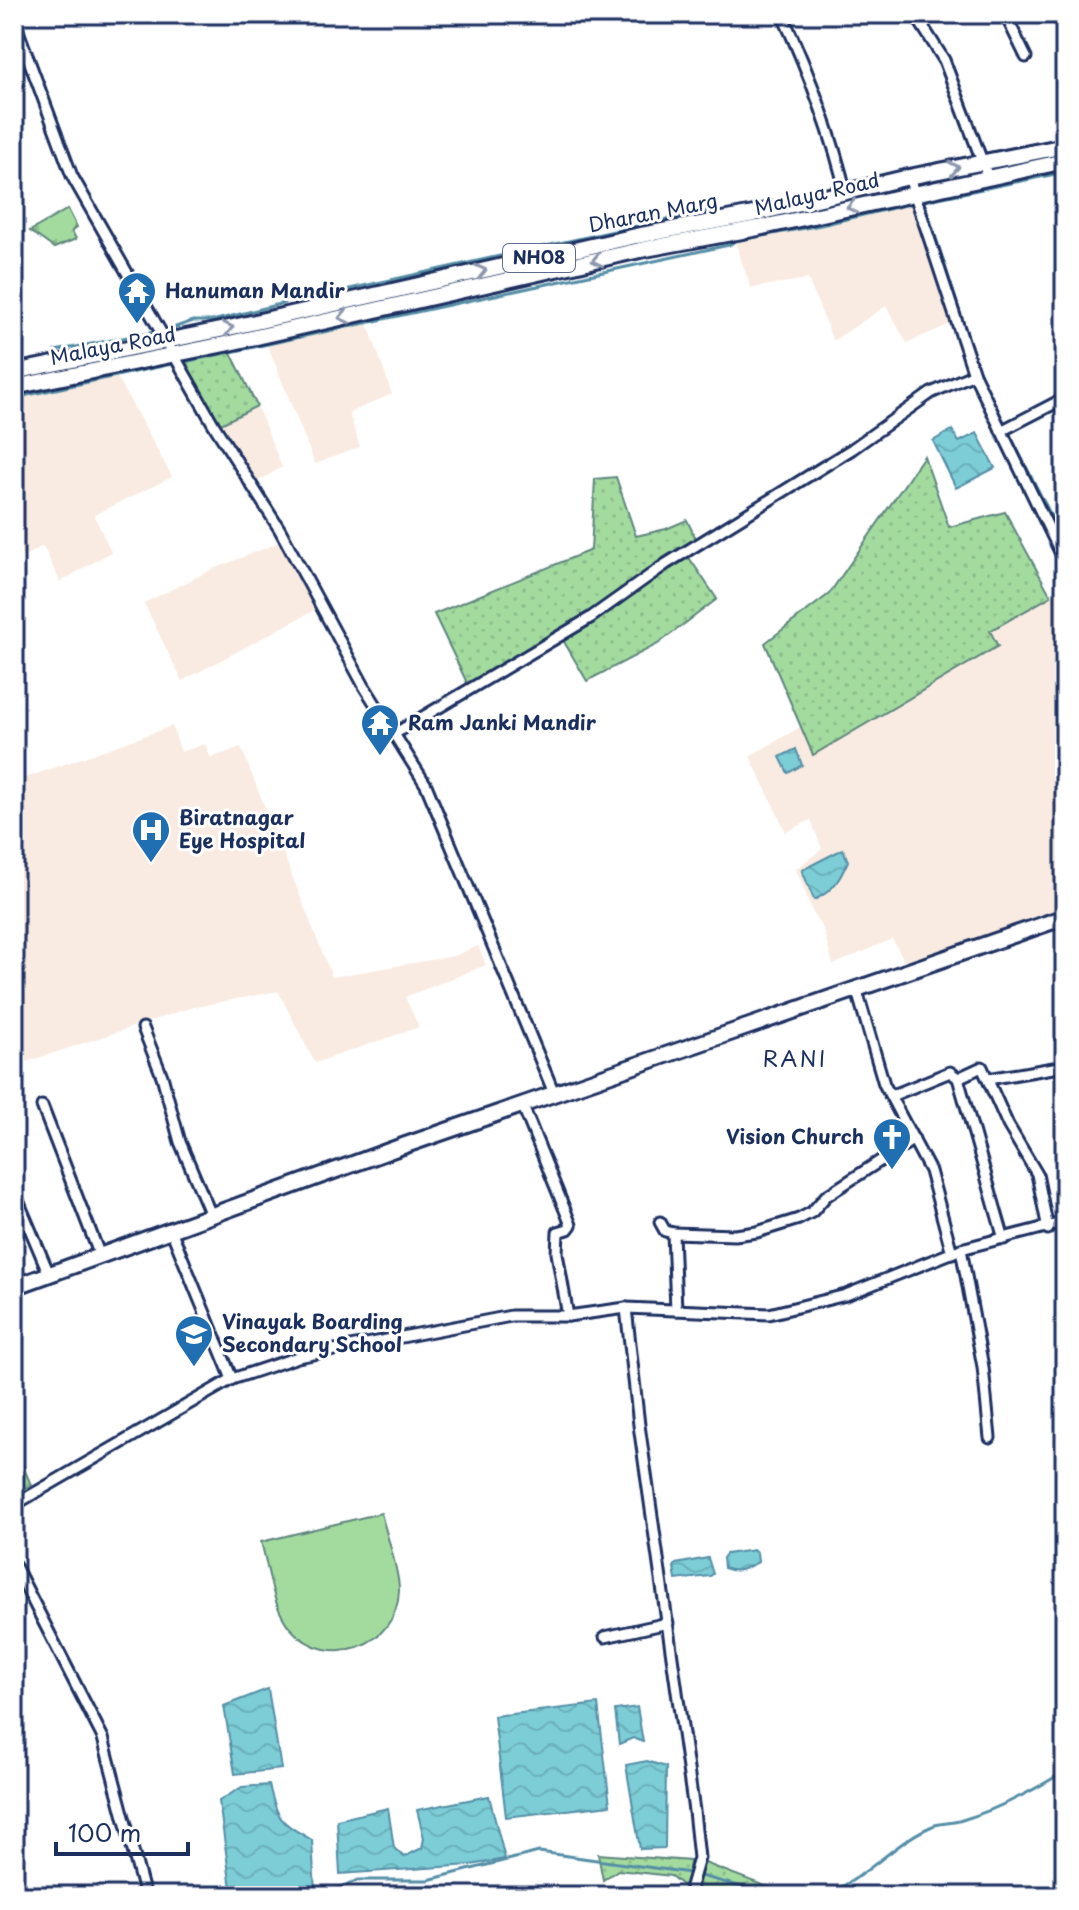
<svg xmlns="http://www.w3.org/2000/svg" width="1079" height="1910" font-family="'Playpen Sans',sans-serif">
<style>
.built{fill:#f9ebe1}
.grass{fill:url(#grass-dots);stroke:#5f857e;stroke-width:2}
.forest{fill:url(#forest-firs);stroke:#5f857e;stroke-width:2}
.pitch{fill:#a3db9f;stroke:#5f857e;stroke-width:2}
.water{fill:url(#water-waves);stroke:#558ea6;stroke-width:2}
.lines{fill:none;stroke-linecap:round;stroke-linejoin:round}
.stream{stroke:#558ea6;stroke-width:3}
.street-casing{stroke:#1b2f5e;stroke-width:15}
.primary-casing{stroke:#1b2f5e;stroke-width:20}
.street{stroke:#fff;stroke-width:9}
.primary{stroke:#fff;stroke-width:14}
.oneway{stroke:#8d97ae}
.labels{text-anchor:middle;stroke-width:6;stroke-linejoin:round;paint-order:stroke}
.shield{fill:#fff;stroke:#5f6d8e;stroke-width:2}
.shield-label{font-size:18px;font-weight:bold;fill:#1b2f5e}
.street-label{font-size:20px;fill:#1b2f5e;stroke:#fff}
.poi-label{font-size:20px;font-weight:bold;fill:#1b2f5e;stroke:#fff;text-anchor:start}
.neighbourhood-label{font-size:22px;letter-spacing:2px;fill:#1b2f5e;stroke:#fff}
</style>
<defs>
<pattern id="grass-dots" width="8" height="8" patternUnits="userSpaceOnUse" patternTransform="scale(2)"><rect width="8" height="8" fill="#a3db9f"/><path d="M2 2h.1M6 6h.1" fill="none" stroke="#8cbc8b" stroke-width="1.8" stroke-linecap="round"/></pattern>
<pattern id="forest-firs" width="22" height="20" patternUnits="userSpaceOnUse" patternTransform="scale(2)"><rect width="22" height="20" fill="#a3db9f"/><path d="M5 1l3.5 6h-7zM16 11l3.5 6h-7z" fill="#8cbc8b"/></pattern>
<pattern id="water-waves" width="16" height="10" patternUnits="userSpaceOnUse" patternTransform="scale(2)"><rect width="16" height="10" fill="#7ccdd6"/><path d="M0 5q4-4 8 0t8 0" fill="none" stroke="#6bb0ba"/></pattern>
</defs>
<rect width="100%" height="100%" fill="#fff"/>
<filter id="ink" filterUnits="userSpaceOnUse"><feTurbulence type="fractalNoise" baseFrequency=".0125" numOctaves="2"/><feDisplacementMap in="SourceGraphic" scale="16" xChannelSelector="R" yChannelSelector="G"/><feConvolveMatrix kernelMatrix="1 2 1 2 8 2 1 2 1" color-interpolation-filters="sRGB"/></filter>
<g filter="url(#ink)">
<g class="built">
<polygon points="909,177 957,321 907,343 886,306 833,341 808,279 751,288 727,219"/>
<polygon points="359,298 392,394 349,413 360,447 315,464 258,321"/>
<polygon points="104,353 172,477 94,515 111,552 60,582 43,546 22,557 14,532 14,373"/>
<polygon points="257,406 282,467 252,485 215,427"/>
<polygon points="285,540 322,606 182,681 144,603 211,570"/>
<polygon points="1065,588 1065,917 910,970 892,939 833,965 823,929 813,913 796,869 822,849 811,820 786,832 750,756 802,726 814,754 997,646 990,631"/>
<polygon points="172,726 181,752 205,744 211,758 241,747 332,977 454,956 478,946 486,965 405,997 419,1027 315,1063 278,991 190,1008 14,1066 14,782"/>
</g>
<g class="grass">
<polygon points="220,330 257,406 215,427 167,340"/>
<polygon points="924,456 949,527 1005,512 1051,596 990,631 998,646 813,755 765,643 829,594"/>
<polygon points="616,477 636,536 666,529 687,520 699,545 686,553 717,599 658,644 587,681 560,635 470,689 434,614 591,550 595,479"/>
<polygon points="14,1444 31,1485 14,1495"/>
<polygon points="598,1854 690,1861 687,1889 671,1876 618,1870 603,1880"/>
<polygon points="702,1862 786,1894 730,1896 697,1891"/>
</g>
<polygon class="forest" points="68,209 77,227 72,231 76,239 54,248 30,231"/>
<path class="pitch" d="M381 1513C386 1533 400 1573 399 1591 397 1647 328 1671 291 1629 272 1608 269 1569 261 1542Z"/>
<g class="water">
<polygon points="952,430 959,442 977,433 995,468 956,488 933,441"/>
<polygon points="796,749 802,765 788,773 780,757"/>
<path d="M843 849 848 861C839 881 833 891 814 900L802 870Z"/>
<path d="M754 1550 757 1553 758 1562C746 1568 738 1574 724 1568L723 1558 726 1554Z"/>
<polygon points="708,1558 713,1574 710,1576 676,1580 674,1567 676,1564"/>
<polygon points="268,1689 281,1769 235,1774 224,1706"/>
<polygon points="598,1704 610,1805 506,1817 494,1716"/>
<polygon points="637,1707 643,1742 633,1738 619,1744 615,1710"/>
<polygon points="647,1761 666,1767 665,1848 640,1849 626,1765"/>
<path d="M269 1785C278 1822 281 1822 312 1840L315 1893 303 1896H232L219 1801 242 1787Z"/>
<polygon points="489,1796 505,1859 471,1865 340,1874 337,1820 388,1808 394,1848 404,1857 422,1848 424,1838 417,1810"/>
</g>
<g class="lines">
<g class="stream">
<polyline points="295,301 714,209"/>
<polyline points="170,329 193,321 212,321 284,303"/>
<polyline points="55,351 154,332"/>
<polyline points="184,362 729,245 735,241 821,225 914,203"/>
<polyline points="14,398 172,364"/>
<polyline points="1004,422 980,374 924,201 1065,172"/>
<polyline points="1009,433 1065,543"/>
<polyline points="697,1875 776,1896"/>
<polyline points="316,1896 359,1880 428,1880 539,1852 690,1873"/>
<path d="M820 1896C864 1883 893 1841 935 1825 943 1823 951 1823 959 1821 996 1810 1033 1791 1065 1771"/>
</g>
<g class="street-casing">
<g id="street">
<path d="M782 14C808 71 832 133 846 194"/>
<polyline points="915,14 944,60 988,177"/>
<polyline points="1005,14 1026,57"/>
<polyline points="14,20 72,176 215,427 280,530 364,686 426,785 554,1093"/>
<polyline points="919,21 944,14"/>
<polyline points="909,177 974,374 1065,562"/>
<polyline points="1001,431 1065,398"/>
<polyline points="394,734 590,618 666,564 852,449 931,393 974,374"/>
<polyline points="857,991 884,1084 930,1171 952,1253"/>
<polyline points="143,1028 162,1076 180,1142 211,1215"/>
<polyline points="958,1078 982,1067 1008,1125 1037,1174 1048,1229"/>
<polyline points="988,1079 1065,1066"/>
<polyline points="891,1096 950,1072 958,1078 1004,1239"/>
<polyline points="522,1104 571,1225 568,1229 558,1232 557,1253 568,1316"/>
<polyline points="42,1106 100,1256"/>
<polyline points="14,1191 49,1274"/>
<polyline points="660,1222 665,1231 673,1233 735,1235 757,1232 799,1219 812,1212 826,1196 914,1139"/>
<polyline points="171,1230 232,1379"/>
<polyline points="673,1233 676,1310"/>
<polyline points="961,1249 983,1367 990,1438"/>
<polyline points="626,1308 639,1425 694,1811 699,1858 691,1886 692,1896"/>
<polyline points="14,1505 232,1379 298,1357 511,1316 568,1316 626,1308 769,1314 846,1295 961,1249 1065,1222"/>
<polyline points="14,1564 103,1738 145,1896"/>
<polyline points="605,1637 668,1623"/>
<polyline points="14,1881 17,1896"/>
</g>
</g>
<g class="primary-casing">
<g id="primary">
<polyline points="14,372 220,330 636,236 754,214 909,177 1065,146"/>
<polyline points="14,387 225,344 640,250 758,228 1065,161"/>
<polyline points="14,1287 397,1148 1065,917"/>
</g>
</g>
<use href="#street" class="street"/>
<use href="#primary" class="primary"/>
</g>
<defs><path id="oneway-chevron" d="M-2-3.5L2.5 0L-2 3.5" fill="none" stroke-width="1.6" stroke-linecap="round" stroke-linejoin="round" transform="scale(2)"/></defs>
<g class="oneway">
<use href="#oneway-chevron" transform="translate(954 168) rotate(-11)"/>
<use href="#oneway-chevron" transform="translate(852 207) rotate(167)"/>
<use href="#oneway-chevron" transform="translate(597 260) rotate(167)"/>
<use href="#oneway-chevron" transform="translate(481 271) rotate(-13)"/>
<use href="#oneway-chevron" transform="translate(344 317) rotate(167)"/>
<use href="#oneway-chevron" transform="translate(228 328) rotate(-13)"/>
</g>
</g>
<defs>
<g id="temple-pin" transform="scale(2)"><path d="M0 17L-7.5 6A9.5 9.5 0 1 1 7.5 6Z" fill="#1f6fb2" stroke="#fff"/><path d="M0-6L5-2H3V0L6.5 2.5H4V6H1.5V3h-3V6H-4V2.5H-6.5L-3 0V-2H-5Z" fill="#fff"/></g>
<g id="hospital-pin" transform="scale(2)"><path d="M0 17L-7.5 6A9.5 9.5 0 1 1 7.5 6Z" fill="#1f6fb2" stroke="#fff"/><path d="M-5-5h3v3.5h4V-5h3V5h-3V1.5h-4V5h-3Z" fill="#fff"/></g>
<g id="church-pin" transform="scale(2)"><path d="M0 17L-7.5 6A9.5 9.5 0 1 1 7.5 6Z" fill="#1f6fb2" stroke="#fff"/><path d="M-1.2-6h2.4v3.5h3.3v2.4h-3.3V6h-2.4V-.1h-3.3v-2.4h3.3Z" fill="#fff"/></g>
<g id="school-pin" transform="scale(2)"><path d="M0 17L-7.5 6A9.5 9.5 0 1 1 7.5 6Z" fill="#1f6fb2" stroke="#fff"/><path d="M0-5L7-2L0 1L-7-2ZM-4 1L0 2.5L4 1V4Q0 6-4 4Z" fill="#fff"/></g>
</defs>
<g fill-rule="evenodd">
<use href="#temple-pin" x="137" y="291"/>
<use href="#temple-pin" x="380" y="723"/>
<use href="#hospital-pin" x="151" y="830"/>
<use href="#church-pin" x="892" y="1137"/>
<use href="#school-pin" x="194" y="1334"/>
</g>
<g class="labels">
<rect class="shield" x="503" y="244" width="72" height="28" rx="6"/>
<g class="shield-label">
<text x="539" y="264">NH08</text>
</g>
<g class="street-label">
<text transform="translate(817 194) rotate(-13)" y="7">Malaya Road</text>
<text transform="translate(653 213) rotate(-11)" y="7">Dharan Marg</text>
<text transform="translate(113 346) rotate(-11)" y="7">Malaya Road</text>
</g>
<g class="poi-label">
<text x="165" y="298">Hanuman Mandir</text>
<text x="408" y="730">Ram Janki Mandir</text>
<text x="179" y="825">Biratnagar<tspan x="179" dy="23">Eye Hospital</tspan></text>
<text x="864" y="1144" text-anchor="end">Vision Church</text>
<text x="222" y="1329">Vinayak Boarding<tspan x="222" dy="23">Secondary School</tspan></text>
</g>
<g class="neighbourhood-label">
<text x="795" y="1067">RANI</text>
</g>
</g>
<rect width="1079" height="1910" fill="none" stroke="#fff" stroke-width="48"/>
<rect x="24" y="24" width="1031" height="1862" fill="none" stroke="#1b2f5e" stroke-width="3" filter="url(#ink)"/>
<path d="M56 1842v12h132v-12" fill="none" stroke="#1b2f5e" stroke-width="4"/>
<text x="68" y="1842" font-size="24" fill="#1b2f5e" stroke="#ffffff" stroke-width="6" paint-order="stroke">100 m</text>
</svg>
